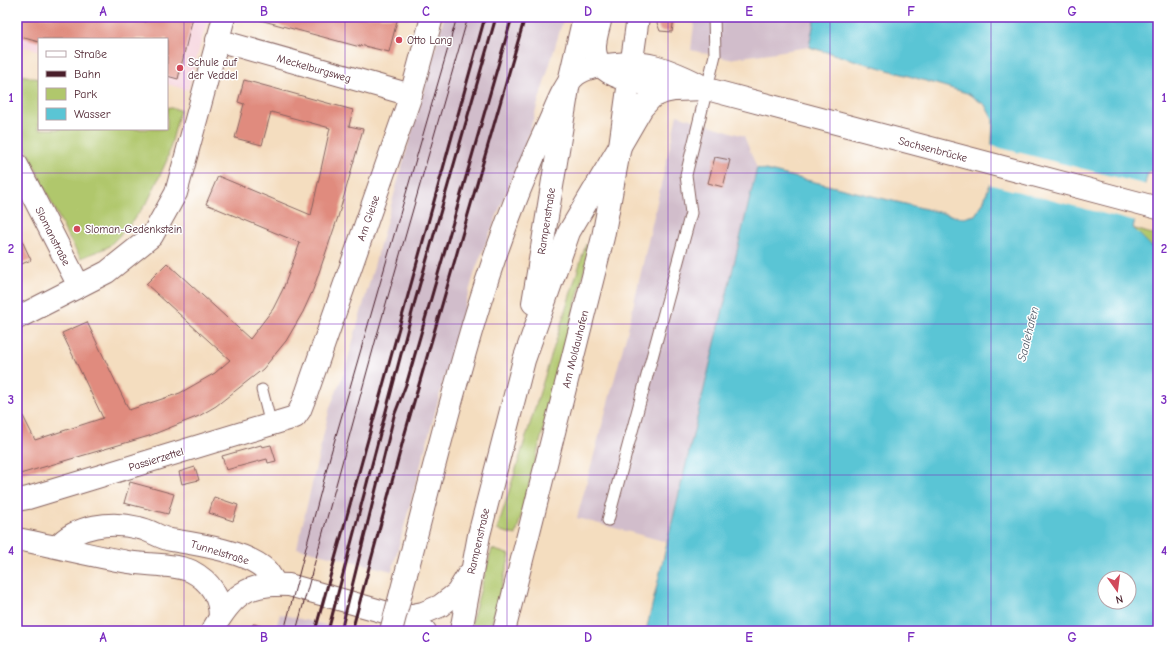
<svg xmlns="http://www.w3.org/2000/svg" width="1175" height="648" font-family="'Comic Neue',sans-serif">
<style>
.built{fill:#f5cfd9}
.industrial{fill:#d1bdcb}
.green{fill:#b0c76c;stroke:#7d734c}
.water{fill:#5ac5d5;stroke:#527280;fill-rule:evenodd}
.pier{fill:#f4ddbf}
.building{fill:#e08b7e}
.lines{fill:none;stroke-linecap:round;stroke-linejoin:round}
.service-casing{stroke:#86625f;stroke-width:13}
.minor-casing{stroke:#86625f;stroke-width:24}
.primary-casing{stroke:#86625f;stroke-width:24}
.service{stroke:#fff;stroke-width:11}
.minor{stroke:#fff;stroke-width:22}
.primary{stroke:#fff;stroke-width:22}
.tram{stroke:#4a1f2b;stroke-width:1}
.rail{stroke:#4a1f2b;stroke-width:3}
.minor-bridge-casing{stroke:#86625f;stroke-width:24;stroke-linecap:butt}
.minor-bridge{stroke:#fff;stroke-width:22}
.grid{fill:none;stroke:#7b2cbf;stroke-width:1;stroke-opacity:0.55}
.poi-dot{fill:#d1495b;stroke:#fff;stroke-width:1.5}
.labels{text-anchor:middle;stroke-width:3;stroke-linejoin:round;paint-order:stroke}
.poi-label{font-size:11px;fill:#4a1f2b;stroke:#fff;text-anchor:start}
.street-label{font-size:11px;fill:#4a1f2b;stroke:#fff}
.water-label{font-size:12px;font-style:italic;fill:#505966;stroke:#fff}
.neatline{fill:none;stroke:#7b2cbf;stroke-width:1.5}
.grid-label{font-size:13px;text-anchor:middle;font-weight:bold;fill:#7b2cbf}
</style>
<rect width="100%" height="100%" fill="#fff"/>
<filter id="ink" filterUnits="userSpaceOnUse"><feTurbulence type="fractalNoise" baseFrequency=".025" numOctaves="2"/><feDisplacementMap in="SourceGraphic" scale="8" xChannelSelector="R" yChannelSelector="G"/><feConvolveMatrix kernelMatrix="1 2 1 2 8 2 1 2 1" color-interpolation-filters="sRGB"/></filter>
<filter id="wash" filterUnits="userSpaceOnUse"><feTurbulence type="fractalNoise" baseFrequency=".012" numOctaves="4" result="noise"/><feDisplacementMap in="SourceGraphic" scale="16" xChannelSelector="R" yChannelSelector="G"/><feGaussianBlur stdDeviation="0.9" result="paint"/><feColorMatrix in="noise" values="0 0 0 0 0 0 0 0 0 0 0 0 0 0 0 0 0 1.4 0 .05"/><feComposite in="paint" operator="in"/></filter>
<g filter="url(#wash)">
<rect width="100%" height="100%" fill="#f4ddbf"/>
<polygon class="built" points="17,17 208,17 188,90 167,84 167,39 39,39 39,51 17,45"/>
<g class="industrial">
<polygon points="444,17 564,17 526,143 476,268 456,335 392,571 297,548 330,407 344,373"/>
<polygon points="695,17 815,17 809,47 729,59 691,50"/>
<polygon points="677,115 744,136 757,168 667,542 577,518 628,329"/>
<polygon points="280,614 349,631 275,631"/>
</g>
<g class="green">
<polygon points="21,75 39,79 39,129 167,129 167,107 180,110 167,160 148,201 127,228 108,247 81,258 67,235 17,129 17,78"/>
<polygon points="1132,228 1158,236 1158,253"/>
<polygon points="586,244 590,248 516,535 497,530"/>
<polygon points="492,549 510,555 490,631 469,631"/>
</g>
<path class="water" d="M815 17H1158V167L1148 173 1133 228 1158 253V631H646L757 168 963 218 975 215 983 203 990 184 993 120 985 105 967 93 809 47ZM1105 578H1129V602H1105Z"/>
<polygon class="pier" points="989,145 1147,185 1136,222 988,184"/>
<g id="blocks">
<g class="building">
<polygon points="17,17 130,17 146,22 148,17 193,17 178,79 167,76 167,39 39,39 39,42 17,36"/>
<polygon points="261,17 398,17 389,52 360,45 360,47 260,20"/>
<polygon points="659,17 674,17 672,32 660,31 657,23"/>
<polygon points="244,80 353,110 349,126 363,129 338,217 313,290 303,312 286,341 263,369 216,406 199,416 149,436 20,474 17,468 17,404 35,440 103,418 62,333 87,322 129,410 180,393 215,373 230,360 146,284 167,263 250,339 273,309 283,289 300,243 206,204 218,176 311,215 330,128 271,112 262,145 235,138 244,104 238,102"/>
<polygon points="715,157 730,160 723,187 708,183"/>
<polygon points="17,230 31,260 17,266"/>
<polygon points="17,277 21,284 17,286"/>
<polygon points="261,445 262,447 271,445 276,461 268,463 267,459 226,470 222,456"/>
<polygon points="195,467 199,480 182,484 179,472"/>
<polygon points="130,482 174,494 168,514 124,503"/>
<polygon points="214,497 238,505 233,521 209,513"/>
<polygon points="253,624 275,630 274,631 251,631"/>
</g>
</g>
</g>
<g filter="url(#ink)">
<use href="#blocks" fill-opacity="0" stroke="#86625f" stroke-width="1"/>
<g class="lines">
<g class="service-casing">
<g id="service">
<polyline points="262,390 271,425"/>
<polyline points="608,520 691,213 686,175 715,55 714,17"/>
</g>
</g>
<g class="minor-casing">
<g id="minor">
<path d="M601 17C599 27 595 37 595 47 594 83 649 83 674 90"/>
<polyline points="217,40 411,95"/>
<polyline points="17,165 79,286"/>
<polyline points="17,318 107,272 152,236 176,193 224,17"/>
<polyline points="17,500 28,498 295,417 300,410 307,392 411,95 432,17"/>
<path d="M17 539C54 546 91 556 128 562 145 565 176 564 191 571 210 581 220 596 220 617"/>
<path d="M57 547C76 525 112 521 139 528 150 530 160 538 171 540 196 544 246 551 266 570 270 574 273 580 276 585"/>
<path d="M406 574C446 424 480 268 547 127 555 111 562 86 576 75 592 63 635 61 654 66 668 70 690 79 703 87"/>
<polyline points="402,617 425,631"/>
<polyline points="504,631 603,237 620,146 642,108 652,97 664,92 674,90 707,89 1158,208"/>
</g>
</g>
<g class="primary-casing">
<g id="primary">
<polyline points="533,303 569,82 584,17"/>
<path d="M212 631C232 596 246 582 289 585L402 617 423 613 440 606 457 593 468 575"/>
<polyline points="461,631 479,535 524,360 569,232 620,146 638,17"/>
</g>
</g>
<use href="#service" class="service"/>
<use href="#minor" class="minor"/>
<use href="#primary" class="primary"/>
<g class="tram">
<polyline points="284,631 331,453 457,17"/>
<polyline points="296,631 377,335 468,17"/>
</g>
<g class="rail">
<polyline points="315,631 485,17"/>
<polyline points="328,631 415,301 496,17"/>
<polyline points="341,631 394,416 407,382 512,17"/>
<polyline points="352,631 405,433 525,17"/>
</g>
<g class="minor-bridge-casing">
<polyline id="minor-bridge" points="391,631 406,574"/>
</g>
<use href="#minor-bridge" class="minor-bridge"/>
</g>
</g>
<path class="grid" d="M184 17V631M345 17V631M507 17V631M668 17V631M830 17V631M991 17V631M17 173H1158M17 324H1158M17 475H1158"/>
<g class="poi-dot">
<circle cx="399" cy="40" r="4"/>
<circle cx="180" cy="68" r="4"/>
<circle cx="77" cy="229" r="4"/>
</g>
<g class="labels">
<g class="poi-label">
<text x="407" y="44">Otto Lang</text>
<text x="188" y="66">Schule auf<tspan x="188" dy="13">der Veddel</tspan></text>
<text x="85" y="233">Sloman-Gedenkstein</text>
</g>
<g class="street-label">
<text transform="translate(314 68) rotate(16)" y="4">Meckelburgsweg</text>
<text transform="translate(933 149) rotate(15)" y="4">Sachsenbrücke</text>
<text transform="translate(368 218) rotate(-71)" y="4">Am Gleise</text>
<text transform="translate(546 221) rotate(-81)" y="4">Rampenstraße</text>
<text transform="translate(53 236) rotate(63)" y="4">Slomanstraße</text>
<text transform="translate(575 349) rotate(-76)" y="4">Am Moldauhafen</text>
<text transform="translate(156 459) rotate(-17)" y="4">Passierzettel</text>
<text transform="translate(478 541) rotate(-77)" y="4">Rampenstraße</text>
<text transform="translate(220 552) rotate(17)" y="4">Tunnelstraße</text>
</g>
<g class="water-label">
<text transform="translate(1028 334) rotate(-76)" y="4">Saalehafen</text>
</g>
</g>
<rect width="1175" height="648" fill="none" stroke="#fff" stroke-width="44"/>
<rect x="38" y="38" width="130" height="92" fill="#ffffff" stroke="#b7a5aa"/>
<rect x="46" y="51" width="20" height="6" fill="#ffffff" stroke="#b7a5aa"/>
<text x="74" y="58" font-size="12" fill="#4a1f2b">Straße</text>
<rect x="46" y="71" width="20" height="6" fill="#4a1f2b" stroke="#b7a5aa"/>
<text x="74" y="78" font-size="12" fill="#4a1f2b">Bahn</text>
<rect x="46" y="88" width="20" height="12" fill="#b0c76c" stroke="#b7a5aa"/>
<text x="74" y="98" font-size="12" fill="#4a1f2b">Park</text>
<rect x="46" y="108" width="20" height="12" fill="#5ac5d5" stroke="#b7a5aa"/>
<text x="74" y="118" font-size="12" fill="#4a1f2b">Wasser</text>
<g transform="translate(1117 590) rotate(166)"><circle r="19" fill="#ffffff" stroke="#b7a5aa"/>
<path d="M0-3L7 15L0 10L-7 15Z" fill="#d1495b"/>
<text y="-6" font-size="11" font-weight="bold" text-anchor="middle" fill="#4a1f2b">N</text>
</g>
<rect x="22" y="22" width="1131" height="604" class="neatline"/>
<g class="grid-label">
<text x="103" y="16">A</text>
<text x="264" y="16">B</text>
<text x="426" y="16">C</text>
<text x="588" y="16">D</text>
<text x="749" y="16">E</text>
<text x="911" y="16">F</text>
<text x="1072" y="16">G</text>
<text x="11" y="102">1</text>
<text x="1164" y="102">1</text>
<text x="11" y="253">2</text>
<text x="1164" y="253">2</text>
<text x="11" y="404">3</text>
<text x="1164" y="404">3</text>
<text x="11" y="555">4</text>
<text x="1164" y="555">4</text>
<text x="103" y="642">A</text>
<text x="264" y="642">B</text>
<text x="426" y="642">C</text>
<text x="588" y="642">D</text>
<text x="749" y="642">E</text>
<text x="911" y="642">F</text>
<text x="1072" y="642">G</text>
</g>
</svg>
